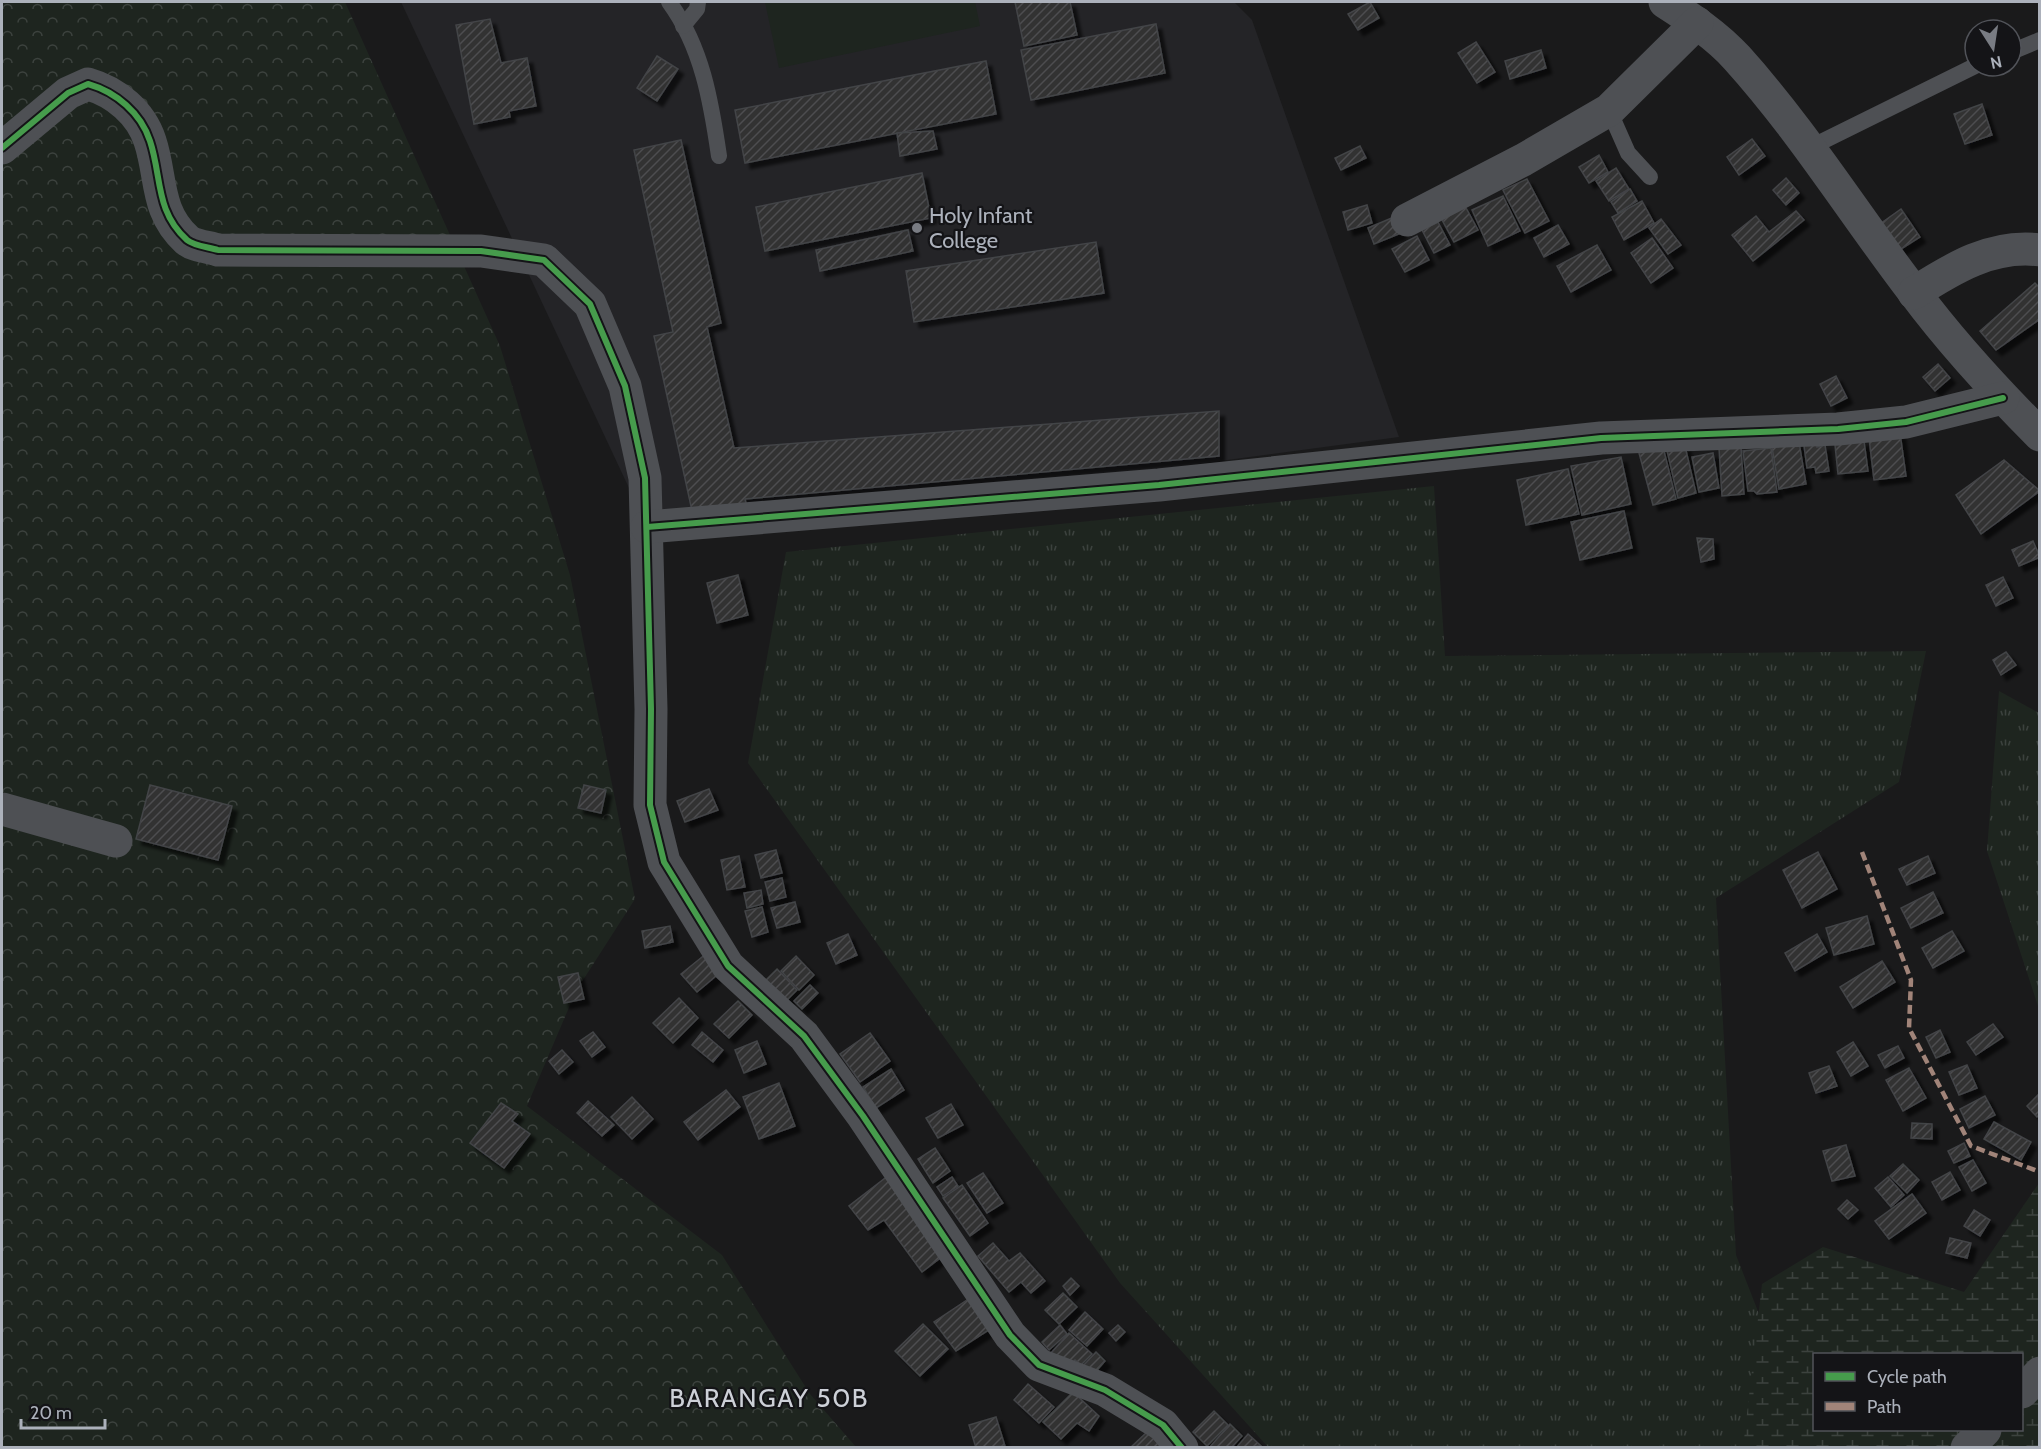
<svg xmlns="http://www.w3.org/2000/svg" width="2041" height="1449" font-family="Cabin,sans-serif">
<style>
.built{fill:#242427}
.grass{fill:url(#grass-tufts)}
.forest{fill:url(#forest-crowns)}
.wetland{fill:url(#wetland-marsh);fill-rule:evenodd}
.garden{fill:#1e251f}
.building{fill:url(#building-hatch);stroke:#434447;stroke-width:1.5;filter:url(#shadow)}
.lines{fill:none;stroke-linecap:round;stroke-linejoin:round}
.lane{stroke:#4e5054;stroke-width:16}
.street{stroke:#4e5054;stroke-width:33}
.quiet{stroke:#a18479;stroke-width:4.5;stroke-dasharray:9 4.5;stroke-linecap:butt}
.cycleway-casing{stroke:#141417;stroke-width:10}
.cycleway{stroke:#469c4c;stroke-width:6}
.poi-dot{fill:#797c83;stroke:#141417;stroke-width:2}
.labels{text-anchor:middle;stroke-width:4.5;stroke-linejoin:round;paint-order:stroke}
.poi-label{font-size:22px;fill:#acb1bb;stroke:#141417;text-anchor:start}
.quarter-label{font-size:26px;letter-spacing:1.5px;fill:#cdd0d7;stroke:#141417}
</style>
<defs>
<pattern id="grass-tufts" width="24" height="20" patternUnits="userSpaceOnUse" patternTransform="scale(1.5)"><rect width="24" height="20" fill="#1e251f"/><path d="M3 7l-1-3M5 7V3M7 7l1-3M15 17l-1-3M17 17v-4M19 17l1-3" fill="none" stroke="#3c423e"/></pattern>
<pattern id="forest-crowns" width="20" height="18" patternUnits="userSpaceOnUse" patternTransform="scale(1.5)"><rect width="20" height="18" fill="#1e251f"/><path d="M2 6a3 3 0 1 1 6 0M12 15a3 3 0 1 1 6 0" fill="none" stroke="#3c423e"/></pattern>
<pattern id="wetland-marsh" width="20" height="14" patternUnits="userSpaceOnUse" patternTransform="scale(1.5)"><rect width="20" height="14" fill="#1e251f"/><path d="M1 5h8M5 5V1M11 12h8M15 12V8" fill="none" stroke="#3c423e"/></pattern>
<pattern id="building-hatch" width="6" height="6" patternUnits="userSpaceOnUse" patternTransform="scale(1.5)"><rect width="6" height="6" fill="#323233"/><path d="M-1 1l2-2M0 6l6-6M5 7l2-2" fill="none" stroke="#4d4d4f"/></pattern>
<filter id="shadow"><feDropShadow dx="5.5" dy="5.5" stdDeviation="1.5" flood-color="#0009"/></filter>
</defs>
<rect width="100%" height="100%" fill="#1a1a1b"/>
<polygon class="built" points="401,2 1234,2 1252,20 1399,437 652,537"/>
<g class="grass">
<polygon points="1434,486 1445,656 1926,651 1899,782 1716,898 1736,1255 1811,1447 1268,1447 1120,1283 748,763 786,552"/>
<polygon points="1999,691 2039,713 2039,1009 1987,851"/>
</g>
<polygon class="forest" points="2,2 345,2 500,346 570,575 635,899 576,991 527,1106 722,1255 810,1394 856,1447 2,1448"/>
<path class="wetland" d="M2039 1183V1447L1743 1448 1762 1284 1823 1247 1964 1292ZM1814 1354H2022V1430H1814Z"/>
<polygon class="garden" points="765,2 975,2 980,26 779,68"/>
<g class="building">
<polygon points="1015,2 1070,2 1077,35 1024,46"/>
<polygon points="1370,2 1379,18 1358,30 1348,14"/>
<polygon points="490,19 501,63 527,58 536,106 509,111 510,117 474,124 456,25"/>
<polygon points="1156,24 1165,73 1031,100 1021,50"/>
<polygon points="1476,42 1495,72 1477,83 1458,53"/>
<polygon points="1541,50 1546,68 1510,79 1505,61"/>
<polygon points="657,56 678,69 657,101 637,88"/>
<polygon points="986,61 996,114 745,163 735,110"/>
<polygon points="1982,104 1992,135 1965,144 1954,114"/>
<polygon points="933,131 937,149 900,156 897,133"/>
<polygon points="1752,139 1765,156 1739,175 1727,157"/>
<polygon points="681,140 721,323 707,327 734,448 1219,411 1219,456 745,499 747,508 694,520 654,336 673,332 634,150"/>
<polygon points="1360,146 1366,158 1341,170 1335,158"/>
<polygon points="1599,155 1608,172 1589,183 1579,167"/>
<polygon points="1616,168 1629,189 1609,201 1596,181"/>
<polygon points="922,173 931,218 765,251 756,207"/>
<polygon points="1786,178 1799,193 1786,205 1773,190"/>
<polygon points="1527,179 1549,221 1525,233 1503,190"/>
<polygon points="1630,189 1637,201 1618,213 1611,202"/>
<polygon points="1503,196 1520,231 1488,246 1472,210"/>
<polygon points="1642,201 1654,223 1624,240 1612,217"/>
<polygon points="1367,205 1372,223 1348,230 1343,212"/>
<polygon points="1465,206 1478,230 1454,242 1441,218"/>
<polygon points="1901,209 1920,237 1898,251 1880,224"/>
<polygon points="1796,211 1804,220 1753,261 1732,235 1756,216 1769,232"/>
<polygon points="1394,217 1401,233 1374,244 1368,228"/>
<polygon points="1661,219 1681,245 1668,254 1649,228"/>
<polygon points="1438,222 1450,245 1434,253 1422,230"/>
<polygon points="1558,225 1569,244 1544,257 1534,238"/>
<polygon points="908,230 913,251 820,271 816,250"/>
<polygon points="1417,236 1429,260 1405,272 1392,249"/>
<polygon points="1652,238 1673,268 1651,283 1631,253"/>
<polygon points="1096,242 1104,293 914,322 906,271"/>
<polygon points="1597,245 1611,270 1571,292 1557,266"/>
<polygon points="2035,283 2040,288 2040,319 1996,350 1980,331"/>
<polygon points="1938,364 1950,378 1935,391 1923,377"/>
<polygon points="1836,376 1847,398 1831,406 1820,384"/>
<polygon points="1900,433 1906,476 1874,480 1869,438"/>
<polygon points="1815,436 1817,447 1825,445 1829,471 1816,473 1815,467 1807,468 1803,438"/>
<polygon points="1864,441 1868,471 1838,474 1835,445"/>
<polygon points="1684,442 1696,493 1678,498 1666,446"/>
<polygon points="1799,442 1806,484 1779,489 1772,447"/>
<polygon points="1663,447 1676,499 1653,505 1639,453"/>
<polygon points="1741,447 1744,494 1722,496 1719,448"/>
<polygon points="1771,448 1777,492 1757,494 1754,491 1748,491 1743,451"/>
<polygon points="1713,453 1719,488 1699,492 1692,457"/>
<polygon points="1621,457 1631,504 1582,515 1571,466"/>
<polygon points="2004,460 2040,491 1981,534 1956,495"/>
<polygon points="1568,469 1579,514 1526,525 1517,480"/>
<polygon points="1624,511 1632,548 1580,560 1571,522"/>
<polygon points="1697,538 1713,539 1714,559 1701,562"/>
<polygon points="2033,541 2040,557 2019,566 2012,550"/>
<polygon points="738,575 748,615 717,623 707,583"/>
<polygon points="2003,577 2013,598 1996,606 1986,585"/>
<polygon points="2006,652 2016,665 2001,675 1993,660"/>
<polygon points="150,785 232,806 218,860 136,839"/>
<polygon points="584,785 606,790 601,813 578,808"/>
<polygon points="709,789 718,810 685,822 677,801"/>
<polygon points="776,850 782,873 761,878 755,855"/>
<polygon points="1818,852 1837,889 1802,908 1783,870"/>
<polygon points="739,856 745,887 727,890 721,860"/>
<polygon points="1928,856 1935,873 1907,885 1899,869"/>
<polygon points="782,878 786,897 770,901 765,882"/>
<polygon points="761,890 763,904 747,908 744,893"/>
<polygon points="1933,892 1943,913 1911,928 1901,908"/>
<polygon points="795,902 800,922 777,928 771,908"/>
<polygon points="762,907 768,932 752,937 745,911"/>
<polygon points="1867,916 1874,944 1834,955 1826,928"/>
<polygon points="670,926 673,942 645,948 642,931"/>
<polygon points="1952,931 1964,951 1933,968 1922,948"/>
<polygon points="848,934 857,955 836,964 827,943"/>
<polygon points="1817,934 1827,952 1795,971 1785,953"/>
<polygon points="707,953 722,971 697,992 681,974"/>
<polygon points="796,956 814,975 799,990 781,971"/>
<polygon points="1882,961 1895,982 1853,1008 1840,987"/>
<polygon points="777,969 797,990 782,1005 762,984"/>
<polygon points="578,973 584,999 564,1003 558,977"/>
<polygon points="810,985 818,993 802,1009 794,1001"/>
<polygon points="679,998 698,1018 673,1043 653,1023"/>
<polygon points="738,1001 752,1015 729,1038 714,1024"/>
<polygon points="1993,1024 2003,1037 1976,1055 1967,1042"/>
<polygon points="1940,1030 1950,1052 1936,1058 1926,1037"/>
<polygon points="593,1032 605,1047 592,1057 580,1041"/>
<polygon points="702,1032 723,1050 713,1062 692,1045"/>
<polygon points="870,1033 890,1061 860,1082 840,1054"/>
<polygon points="757,1041 766,1064 744,1073 735,1050"/>
<polygon points="1853,1042 1868,1066 1851,1076 1837,1052"/>
<polygon points="1898,1046 1904,1058 1885,1068 1878,1055"/>
<polygon points="562,1050 573,1062 559,1074 549,1061"/>
<polygon points="1967,1065 1977,1088 1959,1095 1949,1072"/>
<polygon points="1829,1066 1837,1086 1816,1093 1809,1073"/>
<polygon points="1909,1068 1926,1098 1903,1111 1886,1080"/>
<polygon points="891,1069 904,1090 876,1108 863,1087"/>
<polygon points="779,1083 795,1126 759,1139 743,1097"/>
<polygon points="726,1090 740,1107 698,1140 684,1122"/>
<polygon points="2038,1095 2040,1114 2037,1117 2027,1106"/>
<polygon points="1985,1096 1995,1115 1969,1128 1960,1109"/>
<polygon points="632,1097 653,1119 632,1139 611,1117"/>
<polygon points="588,1101 614,1125 602,1136 577,1113"/>
<polygon points="501,1103 518,1114 512,1121 530,1134 504,1168 470,1143"/>
<polygon points="951,1104 963,1125 938,1138 926,1118"/>
<polygon points="1994,1122 2031,1142 2021,1160 1984,1139"/>
<polygon points="1912,1123 1932,1124 1932,1139 1911,1138"/>
<polygon points="1964,1143 1970,1156 1954,1163 1948,1151"/>
<polygon points="1846,1145 1855,1176 1832,1181 1823,1151"/>
<polygon points="935,1148 950,1171 933,1183 918,1159"/>
<polygon points="1973,1160 1986,1183 1972,1191 1959,1167"/>
<polygon points="1903,1164 1919,1180 1907,1193 1890,1176"/>
<polygon points="1950,1172 1960,1190 1942,1200 1932,1182"/>
<polygon points="983,1173 1003,1203 987,1213 967,1183"/>
<polygon points="889,1175 948,1252 922,1272 884,1220 868,1230 849,1206"/>
<polygon points="952,1177 958,1186 943,1196 937,1187"/>
<polygon points="1888,1177 1904,1195 1891,1207 1875,1188"/>
<polygon points="962,1185 988,1223 970,1236 943,1198"/>
<polygon points="1912,1194 1926,1213 1889,1239 1875,1221"/>
<polygon points="1847,1200 1858,1210 1848,1219 1838,1209"/>
<polygon points="1974,1210 1990,1220 1980,1236 1964,1226"/>
<polygon points="1950,1238 1971,1243 1967,1258 1946,1253"/>
<polygon points="993,1243 1009,1261 1020,1253 1045,1281 1031,1293 1021,1282 1009,1292 978,1256"/>
<polygon points="1071,1278 1079,1286 1070,1295 1063,1286"/>
<polygon points="1063,1293 1077,1307 1059,1324 1045,1310"/>
<polygon points="976,1294 995,1326 956,1351 934,1322"/>
<polygon points="1085,1312 1103,1329 1087,1346 1069,1330"/>
<polygon points="923,1324 948,1349 920,1376 895,1351"/>
<polygon points="1060,1325 1067,1334 1049,1350 1042,1342"/>
<polygon points="1118,1325 1125,1332 1116,1341 1109,1333"/>
<polygon points="1069,1333 1092,1354 1081,1365 1075,1360 1068,1368 1051,1353"/>
<polygon points="1096,1352 1105,1361 1092,1376 1082,1367"/>
<polygon points="1028,1384 1054,1407 1039,1423 1014,1400"/>
<polygon points="1073,1392 1099,1416 1089,1431 1077,1423 1061,1439 1043,1422"/>
<polygon points="1214,1411 1228,1425 1207,1446 1193,1432"/>
<polygon points="996,1417 1005,1446 976,1448 969,1425"/>
<polygon points="1230,1424 1242,1436 1231,1448 1209,1448"/>
<polygon points="1147,1432 1163,1448 1130,1448"/>
<polygon points="1248,1434 1261,1446 1236,1448"/>
</g>
<g class="lines">
<g class="lane">
<path d="M669 2C702 47 711 101 719 156"/>
<polyline points="683,26 697,9 698,2"/>
<polyline points="2011,52 2040,40"/>
<polyline points="1609,110 1628,153 1650,177"/>
<polyline points="1809,148 1975,66"/>
</g>
<g class="street">
<path d="M1665 2C1690 18 1716 35 1737 58 1802 130 1854 214 1913 291 1951 342 1995 390 2040 435"/>
<path d="M2 148 68 93 88 84C116 92 141 113 150 141 162 177 155 211 187 240 194 246 209 247 218 250L481 251 544 260 590 304 625 386 645 478 651 709 650 805 664 862 728 966 804 1036 863 1116 1010 1335 1039 1365 1105 1390 1163 1425 1182 1448"/>
<polyline points="1407,220 1523,160 1609,110 1697,23"/>
<path d="M1914 293C1953 268 1992 244 2040 250"/>
<polyline points="647,527 1159,485 1601,438 1838,429 1906,422 2003,398"/>
<polyline points="2,809 116,841"/>
<polyline points="2022,1392 2040,1373"/>
<polyline points="1967,1448 1985,1430"/>
</g>
<g class="quiet">
<polyline points="1862,852 1911,980 1909,1028 1971,1146 2040,1172"/>
<polyline points="1967,1448 1967,1447"/>
</g>
<g class="cycleway-casing">
<g id="cycleway">
<path d="M2 148 68 93 88 84C116 92 141 113 150 141 162 177 155 211 187 240 194 246 209 247 218 250L481 251 544 260 590 304 625 386 645 478 651 709 650 805 664 862 728 966 804 1036 863 1116 1010 1335 1039 1365 1105 1390 1163 1425 1182 1448"/>
<polyline points="647,527 1159,485 1601,438 1838,429 1906,422 2003,398"/>
</g>
</g>
<use href="#cycleway" class="cycleway"/>
</g>
<circle class="poi-dot" cx="917" cy="228" r="6"/>
<g class="labels">
<g class="poi-label">
<text x="929" y="223">Holy Infant<tspan x="929" dy="25">College</tspan></text>
</g>
<g class="quarter-label">
<text x="769" y="1407">BARANGAY 50B</text>
</g>
</g>
<rect width="2041" height="1449" fill="none" stroke="#acb1bb" stroke-width="6"/>
<rect x="1813" y="1353" width="210" height="78" fill="#141417" stroke="#515359" stroke-width="1.5"/>
<rect x="1825" y="1372" width="30" height="9" fill="#469c4c" stroke="#515359" stroke-width="1.5"/>
<text x="1867" y="1383" font-size="18" fill="#acb1bb">Cycle path</text>
<rect x="1825" y="1402" width="30" height="9" fill="#a18479" stroke="#515359" stroke-width="1.5"/>
<text x="1867" y="1413" font-size="18" fill="#acb1bb">Path</text>
<g transform="translate(1993 48) rotate(168)"><circle r="28" fill="#141417" stroke="#515359" stroke-width="1.5"/>
<path d="M0-4.5L10 22L0 15L-10 22Z" fill="#797c83"/>
<text y="-9" font-size="16" font-weight="bold" text-anchor="middle" fill="#acb1bb">N</text>
</g>
<path d="M21 1419v9h84v-9" fill="none" stroke="#acb1bb" stroke-width="3"/>
<text x="30" y="1419" font-size="18" fill="#acb1bb" stroke="#141417" stroke-width="4.5" paint-order="stroke">20 m</text>
</svg>
